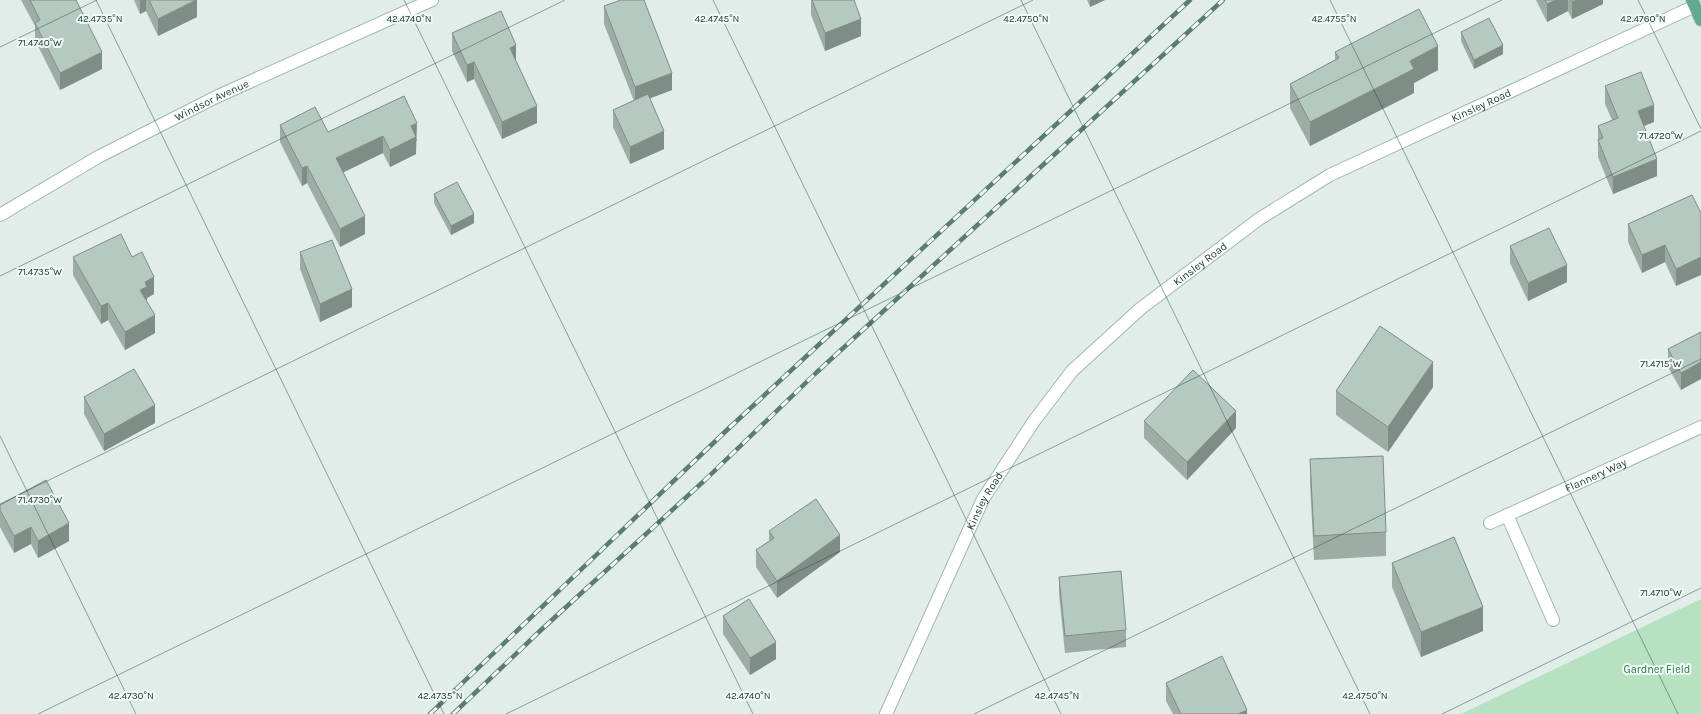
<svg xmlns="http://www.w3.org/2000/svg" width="1701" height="714" font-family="Karla,sans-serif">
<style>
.green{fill:#b8e1c2}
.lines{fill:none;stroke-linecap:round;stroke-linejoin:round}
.minor-casing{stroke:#a3b6af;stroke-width:14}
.major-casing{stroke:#c0cac7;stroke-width:14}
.minor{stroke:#fff;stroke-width:12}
.major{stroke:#61a895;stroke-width:12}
.rail-casing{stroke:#5a7c72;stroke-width:4.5}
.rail{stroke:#f2f9f6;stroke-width:3;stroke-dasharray:9;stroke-linecap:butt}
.wall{fill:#9dada6}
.shaded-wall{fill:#7f8d87}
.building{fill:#b6c9c1;stroke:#7f8d87}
.ticks{fill:none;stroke:#1f4037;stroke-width:1;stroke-opacity:0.45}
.labels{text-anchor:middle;stroke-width:4;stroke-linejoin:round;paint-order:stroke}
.street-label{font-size:11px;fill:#1f4037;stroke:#f2f9f6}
.park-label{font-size:11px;fill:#257c46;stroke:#f2f9f6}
.ticks-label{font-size:10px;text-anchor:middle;fill:#1f4037;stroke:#f2f9f6;stroke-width:4;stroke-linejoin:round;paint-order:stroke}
</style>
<rect width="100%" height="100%" fill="#e1ede8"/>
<polygon class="green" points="1701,599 1701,714 1461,714"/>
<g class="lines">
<g class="minor-casing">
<g id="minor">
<path id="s1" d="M0 215 98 157 216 97 432 0"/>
<polyline points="1507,515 1553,620"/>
<path id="s2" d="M1490 523 1701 427"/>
<path id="s3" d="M886 714 983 499 1034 421 1072 371 1140 309 1259 219 1330 175 1695 6"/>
</g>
</g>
<g class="major-casing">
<polyline id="major" points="1692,0 1701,20"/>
</g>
<use href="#minor" class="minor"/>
<use href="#major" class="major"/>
<g class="rail-casing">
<g id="rail">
<polyline points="430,714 728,429 1190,0"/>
<polyline points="453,714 541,630 705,480 817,372 1223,0"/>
</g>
</g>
<use href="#rail" class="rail"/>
</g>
<g class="wall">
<polygon points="21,0 76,0 102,69 60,90 35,40 35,26"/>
<polygon points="134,0 197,0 197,17 158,36 146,11 140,14"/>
<polygon points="811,0 854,0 861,36 825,51 811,15"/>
<polygon points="1087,0 1105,0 1090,7"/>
<polygon points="1536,0 1603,0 1603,4 1572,19 1568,11 1547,22"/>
<polygon points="604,6 672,90 650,98 664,149 630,164 613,127 613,110 634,101 604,24"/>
<polygon points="1461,32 1503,54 1474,69 1461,41"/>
<polygon points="452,33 516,62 537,123 502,139 474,79 467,82 452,51"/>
<polygon points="1335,52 1438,70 1414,83 1414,93 1310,146 1290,108 1290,84 1335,60"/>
<polygon points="1605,86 1654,122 1644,126 1657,176 1613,194 1598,157 1598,126 1612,120 1605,104"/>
<polygon points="404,96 417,141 416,141 416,154 390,167 383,153 343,172 365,234 340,247 307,183 302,186 280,142 280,125 328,132"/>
<polygon points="434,194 474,223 451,235 434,203"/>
<polygon points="1692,195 1676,286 1665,262 1642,273 1628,242 1628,224"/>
<polygon points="1510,246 1567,282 1528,301 1510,263"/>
<polygon points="300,252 352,307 320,322 300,269"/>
<polygon points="73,257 132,257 154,294 147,298 147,302 155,333 125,350 108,320 101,324 73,275"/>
<polygon points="1701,332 1681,390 1668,367 1668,349"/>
<polygon points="1433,387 1388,452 1336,415 1336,391"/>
<polygon points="84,397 155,423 104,451 84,414"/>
<polygon points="1144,421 1236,428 1187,480 1144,438"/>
<polygon points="1310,459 1386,532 1386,556 1314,560 1310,483"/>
<polygon points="0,505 69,541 38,558 31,544 14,553 0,527"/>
<polygon points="769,531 840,552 777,598 756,567 756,550 769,541"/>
<polygon points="1392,563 1483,631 1421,657 1392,587"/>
<polygon points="1059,577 1126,630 1126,647 1065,653 1059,594"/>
<polygon points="723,616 776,659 750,675 723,634"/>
<polygon points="1166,683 1247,714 1173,714 1166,701"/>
</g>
<g class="shaded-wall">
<polygon points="140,0 146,0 146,11 140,14"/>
<polygon points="197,0 197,17 158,36 158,19"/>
<polygon points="1090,0 1105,0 1090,7"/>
<polygon points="1556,0 1568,0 1568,11 1547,22 1547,4"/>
<polygon points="1577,0 1603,0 1603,4 1572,19 1572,2"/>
<polygon points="861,19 861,36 825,51 825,33"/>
<polygon points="516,45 516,62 510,48"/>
<polygon points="1503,45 1503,54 1474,69 1474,60"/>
<polygon points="1438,46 1438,70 1414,83 1414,93 1310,146 1310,122 1410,61"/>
<polygon points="102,52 102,69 60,90 60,73"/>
<polygon points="474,62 474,79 467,82 467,65"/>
<polygon points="672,73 672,90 635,104 635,87"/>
<polygon points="1654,105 1654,122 1638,128 1638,111"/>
<polygon points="537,106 537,123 502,139 502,122"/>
<polygon points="417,123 416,154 390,167 390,150 411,126"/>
<polygon points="664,131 664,149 630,164 630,147"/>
<polygon points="383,136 383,153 336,176 336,158"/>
<polygon points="1657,159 1657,176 1613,194 1613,177"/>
<polygon points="307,166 307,183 302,186 302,168"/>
<polygon points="474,214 474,223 451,235 451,226"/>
<polygon points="365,216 365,234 340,247 340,229"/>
<polygon points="1665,245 1665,262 1642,273 1642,255"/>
<polygon points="1701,257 1701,275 1676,286 1676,269"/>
<polygon points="1567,265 1567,282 1528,301 1528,283"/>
<polygon points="154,277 154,294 147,298 147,304 140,290 145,282"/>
<polygon points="352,289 352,307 320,322 320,304"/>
<polygon points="108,303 108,320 101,324 101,306"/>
<polygon points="155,315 155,333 125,350 125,332"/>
<polygon points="1433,362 1433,387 1388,452 1388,427"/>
<polygon points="1701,362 1701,379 1681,390 1681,373"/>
<polygon points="155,405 155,423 104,451 104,434"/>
<polygon points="1236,411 1236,428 1187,480 1187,462"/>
<polygon points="69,523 69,541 38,558 38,541"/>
<polygon points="31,527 31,544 14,553 14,536"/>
<polygon points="840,535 840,552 777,598 777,581"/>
<polygon points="1483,607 1483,631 1421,657 1421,632"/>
<polygon points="776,642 776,659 750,675 750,658"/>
<polygon points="1247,710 1247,714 1238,714"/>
</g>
<g class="building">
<polygon points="30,0 76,0 102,52 60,73 35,23 40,20"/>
<polygon points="149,0 196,0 158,19"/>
<polygon points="621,0 644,0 672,73 635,87 604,6"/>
<polygon points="812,0 854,0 861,19 825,33"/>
<polygon points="1545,0 1556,0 1547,4"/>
<polygon points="1571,0 1577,0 1572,2"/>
<polygon points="1419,9 1438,46 1410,61 1414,69 1310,122 1290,84 1339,58 1335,52"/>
<polygon points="501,11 516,45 510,48 537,106 502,122 474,62 467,65 452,33"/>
<polygon points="1489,18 1503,45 1474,60 1461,32"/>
<polygon points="1641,72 1654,105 1638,111 1657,159 1613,177 1598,140 1603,138 1598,126 1618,118 1605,86"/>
<polygon points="648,94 664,131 630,147 613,110"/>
<polygon points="404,96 417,123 411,126 416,137 390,150 383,136 336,158 365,216 340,229 307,166 302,168 280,125 315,107 328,132"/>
<polygon points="457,182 474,214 451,226 434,194"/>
<polygon points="1692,195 1701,213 1701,257 1676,269 1665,245 1642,255 1628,224"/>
<polygon points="1549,228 1567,265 1528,283 1510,246"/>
<polygon points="121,234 132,257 142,252 154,277 145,282 147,287 140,290 155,315 125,332 108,303 101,306 73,257"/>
<polygon points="332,240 352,289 320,304 300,252"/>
<polygon points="1380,326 1433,362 1388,427 1336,391"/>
<polygon points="1701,332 1701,362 1681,373 1668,349"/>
<polygon points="134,369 155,405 104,434 84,397"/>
<polygon points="1193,370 1236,411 1187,462 1144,421"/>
<polygon points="1383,456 1386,532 1314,536 1310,459"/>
<polygon points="46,480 69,523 38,541 31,527 14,536 0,510 0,505"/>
<polygon points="816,499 840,535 777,581 756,550 774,538 769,531"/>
<polygon points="1454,537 1483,607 1421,632 1392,563"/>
<polygon points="1121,571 1126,630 1065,636 1059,577"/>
<polygon points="749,599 776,642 750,658 723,616"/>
<polygon points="1222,656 1247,710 1238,714 1181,714 1166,683"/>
</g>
<path class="ticks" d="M96 0 444 714M404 0 753 714M713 0 1061 714M1021 0 1370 714M1330 0 1678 714M1638 0 1701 129M0 47 97 0M0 276 565 0M0 436 136 714M0 504 1033 0M38 714 1502 0M506 714 1701 131M974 714 1701 359M1442 714 1701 588"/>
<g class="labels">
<g class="street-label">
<text dy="4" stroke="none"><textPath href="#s1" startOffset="241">Windsor Avenue</textPath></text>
<text dy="4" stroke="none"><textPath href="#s3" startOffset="883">Kinsley Road</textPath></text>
<text dy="4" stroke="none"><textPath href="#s3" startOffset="559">Kinsley Road</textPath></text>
<text dy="4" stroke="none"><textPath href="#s2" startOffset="116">Flannery Way</textPath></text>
<text dy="4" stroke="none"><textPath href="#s3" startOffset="235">Kinsley Road</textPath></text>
</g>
<g class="park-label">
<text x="1657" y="673">Gardner Field</text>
</g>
</g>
<g class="ticks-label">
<text x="1643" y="22">42.4760°N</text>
<text x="100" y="22">42.4735°N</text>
<text x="409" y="22">42.4740°N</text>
<text x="717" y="22">42.4745°N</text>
<text x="1026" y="22">42.4750°N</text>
<text x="1334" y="22">42.4755°N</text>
<text x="40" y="46">71.4740°W</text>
<text x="1661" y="139">71.4720°W</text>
<text x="40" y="275">71.4735°W</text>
<text x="1661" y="367">71.4715°W</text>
<text x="40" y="503">71.4730°W</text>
<text x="1661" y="596">71.4710°W</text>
<text x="131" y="699">42.4730°N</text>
<text x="440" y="699">42.4735°N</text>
<text x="748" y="699">42.4740°N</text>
<text x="1057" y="699">42.4745°N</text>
<text x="1365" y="699">42.4750°N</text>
</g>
</svg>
